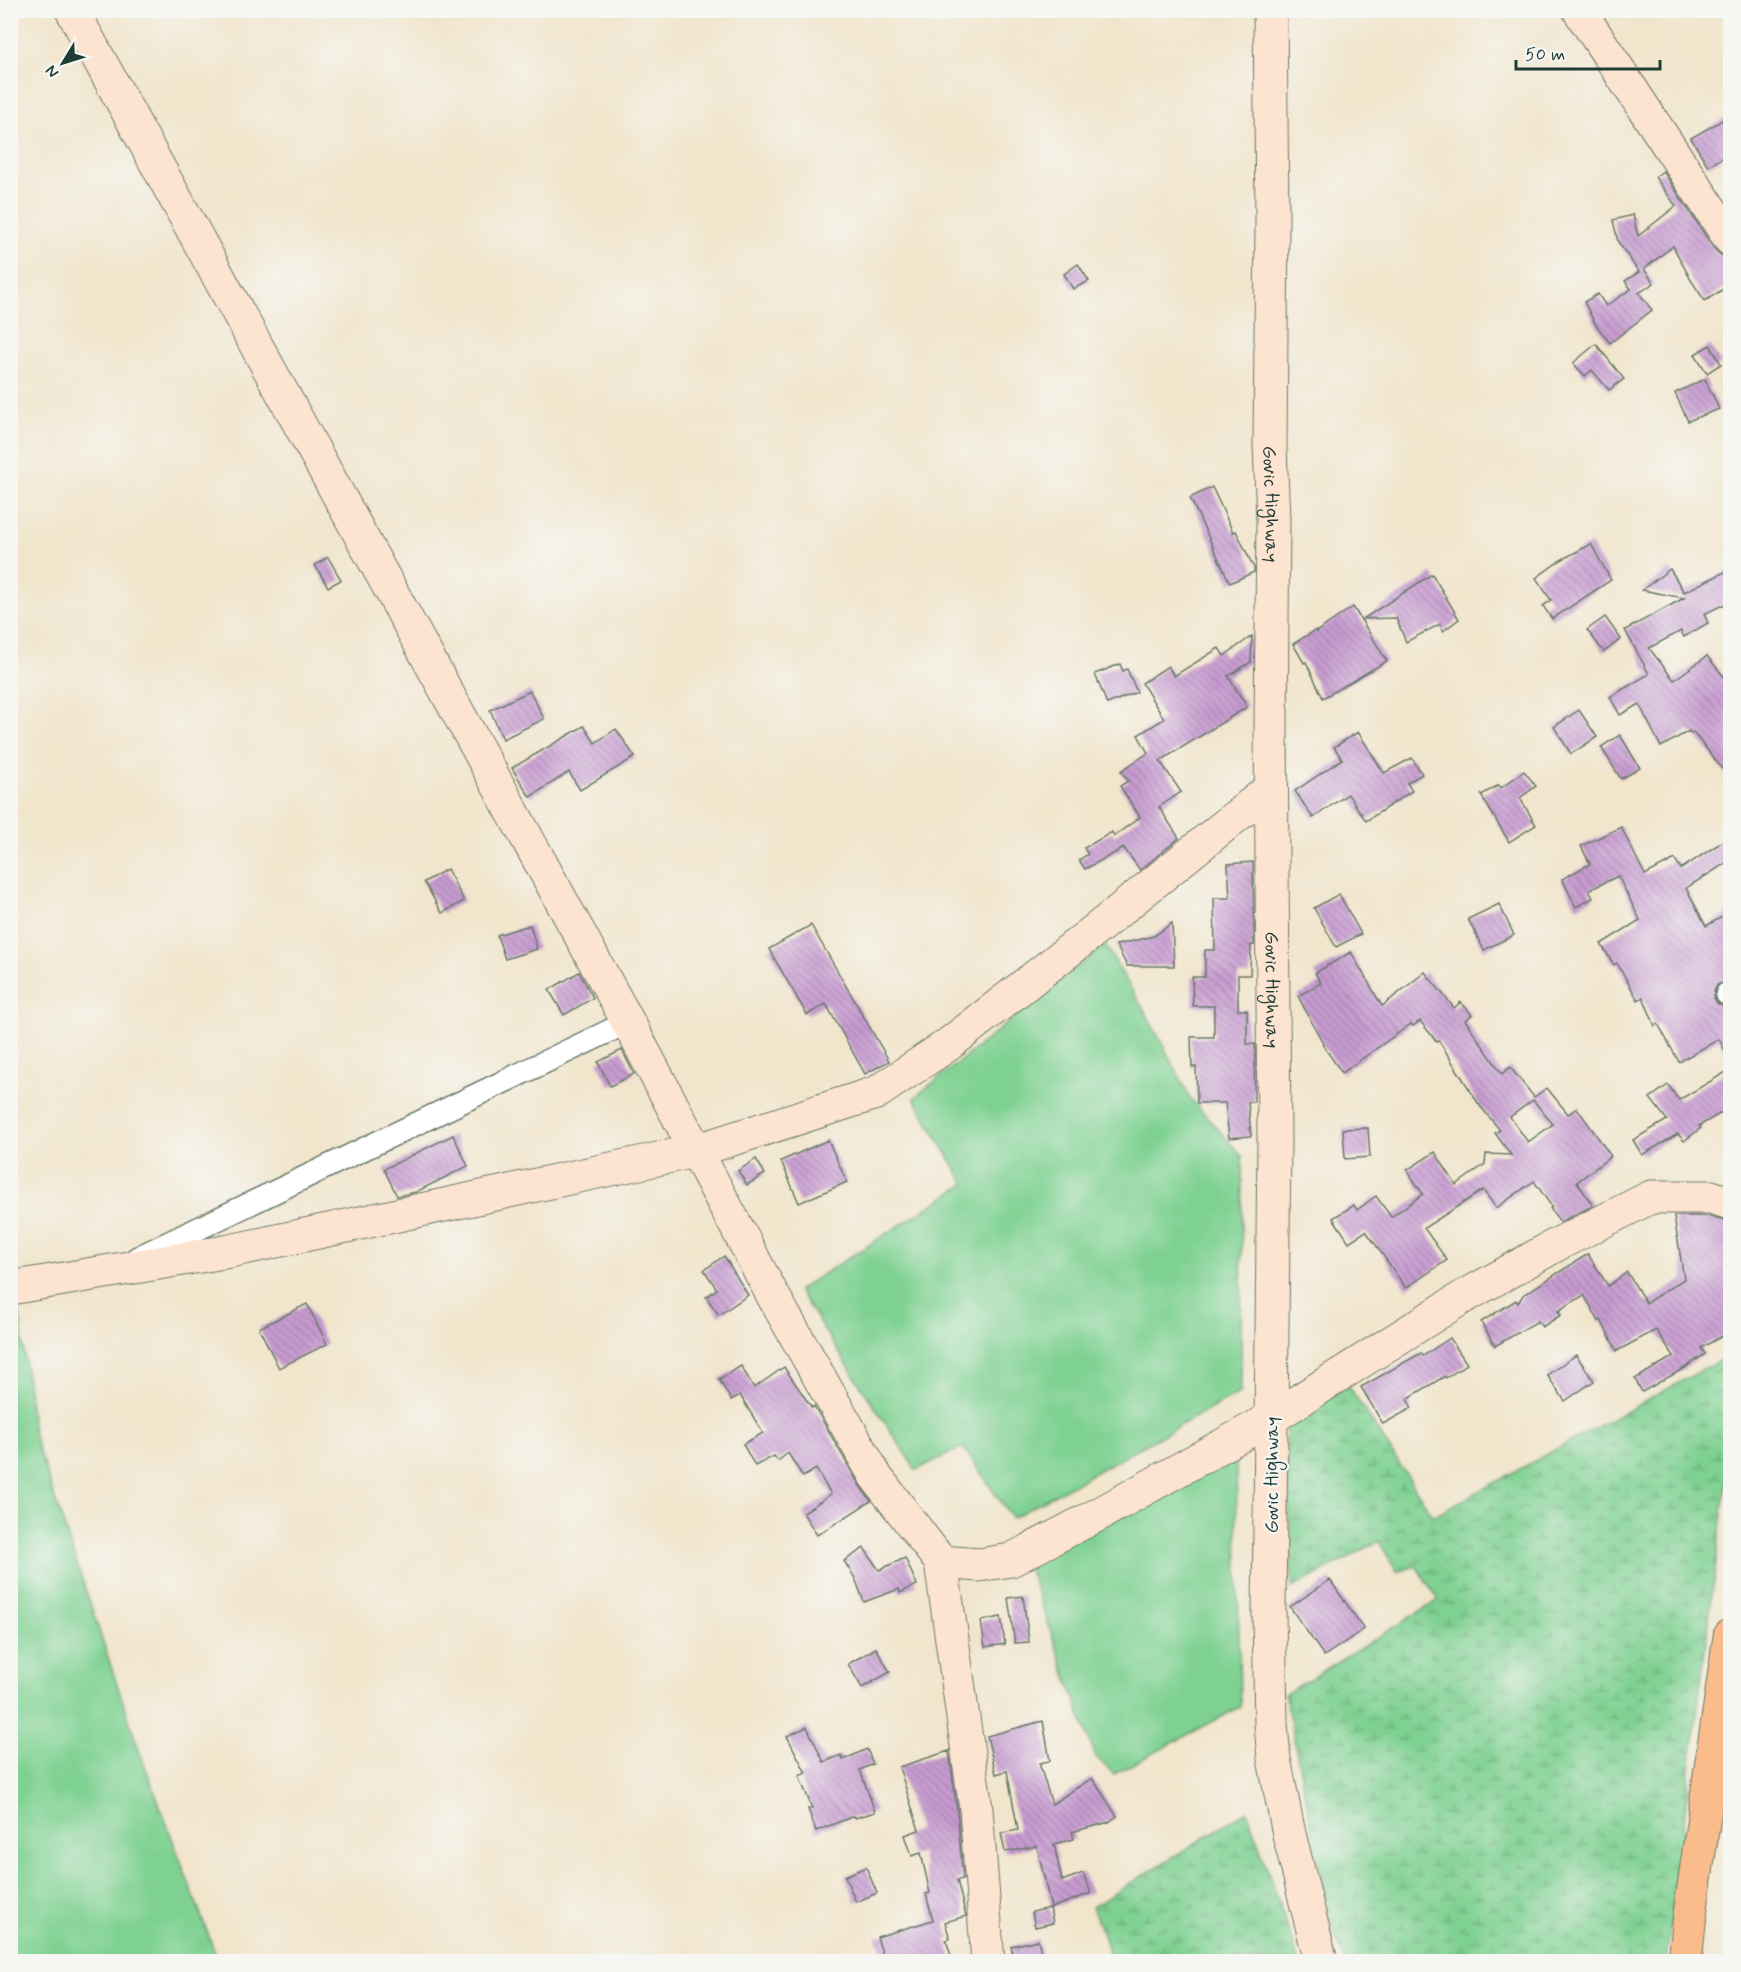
<svg xmlns="http://www.w3.org/2000/svg" width="1741" height="1972" font-family="Mynerve,sans-serif">
<style>
.green{fill:#7fd192;stroke:#4f8763;stroke-width:1.5}
.wetland{fill:url(#wetland-marsh);stroke:#4f8763;stroke-width:1.5}
.building{fill:url(#building-back-hatch);fill-rule:evenodd}
.lines{fill:none;stroke-linecap:round;stroke-linejoin:round}
.street-casing{stroke:#687869;stroke-width:25}
.secondary-casing{stroke:#687869;stroke-width:35}
.primary-casing{stroke:#687869;stroke-width:35}
.street{stroke:#fff;stroke-width:22}
.secondary{stroke:#fde4d0;stroke-width:33}
.primary{stroke:#f9bc8a;stroke-width:33}
.labels{text-anchor:middle;stroke-width:4.5;stroke-linejoin:round;paint-order:stroke}
.street-label{font-size:20px;fill:#1f3d34;stroke:#f6f6f2}
</style>
<defs>
<pattern id="wetland-marsh" width="20" height="14" patternUnits="userSpaceOnUse" patternTransform="scale(1.5)"><rect width="20" height="14" fill="#7fd192"/><path d="M1 5h8M5 5V1M11 12h8M15 12V8" fill="none" stroke="#67ab78"/></pattern>
<pattern id="building-back-hatch" width="6" height="6" patternUnits="userSpaceOnUse" patternTransform="scale(1.5)"><rect width="6" height="6" fill="#c89bd1"/><path d="M-1 5l2 2M0 0l6 6M5-1l2 2" fill="none" stroke="#a280aa"/></pattern>
</defs>
<rect width="100%" height="100%" fill="#f6f6f2"/>
<filter id="ink" filterUnits="userSpaceOnUse"><feTurbulence type="fractalNoise" baseFrequency=".0167" numOctaves="2"/><feDisplacementMap in="SourceGraphic" scale="12" xChannelSelector="R" yChannelSelector="G"/><feConvolveMatrix kernelMatrix="1 2 1 2 8 2 1 2 1" color-interpolation-filters="sRGB"/></filter>
<filter id="wash" filterUnits="userSpaceOnUse"><feTurbulence type="fractalNoise" baseFrequency=".008" numOctaves="4" result="noise"/><feDisplacementMap in="SourceGraphic" scale="24" xChannelSelector="R" yChannelSelector="G"/><feGaussianBlur stdDeviation="1.35" result="paint"/><feColorMatrix in="noise" values="0 0 0 0 0 0 0 0 0 0 0 0 0 0 0 0 0 1.4 0 .05"/><feComposite in="paint" operator="in"/></filter>
<g filter="url(#wash)">
<rect width="100%" height="100%" fill="#f1e5cc"/>
<g class="green">
<polygon points="1105,945 1147,1015 1191,1099 1242,1156 1241,1392 1012,1518 963,1447 916,1470 798,1290 965,1184 914,1098"/>
<polygon points="10,1300 18,1300 33,1433 139,1750 218,1961 11,1961"/>
<polygon points="1236,1454 1240,1707 1114,1774 1095,1756 1027,1564"/>
</g>
<g class="wetland">
<polygon points="1730,1355 1730,1451 1666,1961 1345,1961 1330,1922 1285,1694 1439,1600 1416,1566 1397,1572 1379,1541 1292,1588 1286,1425 1347,1383 1433,1516"/>
<polygon points="1247,1811 1299,1961 1113,1961 1092,1907"/>
</g>
<g id="blocks">
<g class="building">
<polygon points="1731,115 1731,153 1708,166 1691,138"/>
<polygon points="1663,171 1714,249 1721,255 1731,258 1731,284 1705,301 1691,280 1673,246 1644,269 1654,283 1639,293 1652,310 1610,343 1596,325 1584,302 1598,294 1606,306 1631,289 1625,281 1639,272 1618,242 1613,220 1633,215 1638,236 1676,206 1655,177"/>
<polygon points="1078,264 1089,281 1073,289 1064,274"/>
<polygon points="1596,344 1624,379 1609,390 1592,370 1585,376 1573,363"/>
<polygon points="1710,345 1721,364 1707,373 1695,354"/>
<polygon points="1705,379 1719,409 1688,421 1675,393"/>
<polygon points="1212,487 1233,532 1236,531 1254,568 1254,572 1230,583 1190,498"/>
<polygon points="1591,544 1611,580 1552,619 1543,606 1551,600 1536,578 1561,560"/>
<polygon points="328,557 341,580 328,587 315,565"/>
<polygon points="1670,569 1684,592 1731,569 1731,601 1704,614 1708,623 1684,637 1681,631 1649,648 1674,680 1707,656 1731,685 1731,780 1693,732 1691,734 1689,731 1661,747 1639,704 1620,715 1610,697 1649,674 1625,630 1684,598 1642,590"/>
<polygon points="1432,574 1459,619 1443,631 1440,624 1406,642 1396,618 1363,619"/>
<polygon points="1353,607 1387,661 1323,698 1306,662 1304,663 1293,644 1316,630 1316,632"/>
<polygon points="1605,617 1621,639 1604,652 1587,630"/>
<polygon points="1252,636 1251,662 1228,676 1247,707 1160,761 1181,792 1159,807 1179,838 1140,870 1124,848 1085,869 1079,860 1088,854 1084,848 1112,832 1114,836 1140,817 1120,786 1128,781 1121,771 1148,753 1138,735 1164,719 1142,683 1168,666 1174,676 1219,648 1224,656"/>
<polygon points="1120,664 1123,671 1127,669 1137,692 1107,704 1095,674"/>
<polygon points="530,691 544,719 503,739 490,710"/>
<polygon points="1579,710 1597,737 1571,754 1554,727"/>
<polygon points="584,726 595,743 616,729 635,757 580,790 569,772 530,797 512,768"/>
<polygon points="1358,732 1384,773 1412,758 1422,774 1407,783 1412,791 1366,821 1348,794 1313,818 1295,791 1342,759 1334,747"/>
<polygon points="1620,735 1640,768 1621,779 1601,747"/>
<polygon points="1524,771 1536,786 1520,798 1536,825 1509,842 1481,795 1499,785 1501,788"/>
<polygon points="1621,827 1645,875 1675,859 1681,869 1731,836 1731,860 1686,888 1706,926 1731,912 1731,980 1717,985 1714,992 1714,998 1718,1004 1724,1007 1731,1007 1731,1063 1719,1039 1679,1062 1658,1024 1655,1026 1643,997 1638,1000 1617,963 1614,965 1601,944 1640,920 1618,876 1589,890 1593,898 1576,907 1562,879 1590,864 1581,846"/>
<polygon points="1253,862 1254,945 1251,945 1250,975 1238,975 1238,1010 1247,1010 1247,1044 1255,1044 1254,1102 1248,1102 1251,1136 1229,1138 1225,1103 1197,1103 1196,1067 1192,1067 1191,1037 1214,1037 1214,1006 1193,1006 1192,977 1205,977 1205,950 1215,950 1214,898 1230,898 1228,864"/>
<polygon points="447,869 464,901 442,913 424,882"/>
<polygon points="1339,894 1361,934 1336,947 1314,908"/>
<polygon points="1499,904 1514,935 1484,950 1468,919"/>
<polygon points="1172,923 1174,966 1127,966 1116,945 1154,936"/>
<polygon points="530,925 537,949 505,959 497,935"/>
<polygon points="811,925 889,1061 865,1074 826,1004 807,1015 769,949"/>
<path d="M1351 952 1382 1006 1425 972 1454 1008 1461 1002 1472 1015 1465 1020 1502 1074 1510 1067 1534 1097 1547 1088 1568 1114 1577 1108 1611 1156 1577 1182 1593 1206 1560 1222 1550 1208 1552 1207 1534 1181 1496 1208 1483 1190 1424 1228 1447 1260 1406 1288 1366 1231 1349 1242 1333 1218 1354 1205 1357 1210 1376 1196 1391 1217 1423 1194 1407 1170 1435 1152 1456 1185 1485 1164 1486 1154 1511 1155 1495 1133 1500 1130 1480 1106 1439 1041 1437 1042 1420 1021 1413 1026 1411 1024 1342 1073 1322 1044 1323 1043 1298 996 1321 983 1315 973ZM1533 1100 1553 1124 1528 1142 1510 1117Z"/>
<polygon points="579,972 593,998 564,1015 549,990"/>
<polygon points="622,1050 634,1074 610,1086 598,1062"/>
<polygon points="1731,1069 1731,1107 1699,1126 1701,1128 1684,1141 1678,1134 1642,1155 1633,1140 1667,1120 1650,1098 1668,1085 1679,1100"/>
<polygon points="1368,1128 1370,1157 1345,1159 1343,1129"/>
<polygon points="453,1135 468,1166 416,1192 397,1196 384,1169"/>
<polygon points="828,1140 847,1182 799,1203 781,1161"/>
<polygon points="756,1159 765,1174 747,1185 738,1171"/>
<polygon points="1674,1216 1708,1216 1731,1221 1731,1331 1701,1348 1705,1354 1683,1369 1642,1392 1635,1379 1674,1356 1656,1330 1617,1351 1601,1320 1599,1321 1584,1295 1558,1311 1561,1315 1542,1327 1538,1321 1495,1346 1481,1322 1516,1300 1518,1303 1523,1295 1588,1254 1608,1286 1627,1272 1646,1303 1684,1279"/>
<polygon points="724,1256 748,1295 719,1315 706,1297 717,1289 704,1270"/>
<polygon points="307,1304 327,1344 279,1368 259,1328"/>
<polygon points="1450,1338 1467,1364 1446,1378 1445,1376 1407,1399 1412,1408 1383,1424 1361,1387 1421,1353 1423,1356"/>
<polygon points="1576,1355 1594,1381 1565,1401 1547,1375"/>
<polygon points="741,1366 754,1388 784,1367 812,1408 814,1406 860,1486 871,1501 817,1535 803,1513 831,1494 816,1469 803,1477 788,1453 778,1461 774,1456 755,1466 743,1444 763,1433 740,1395 731,1400 719,1379"/>
<polygon points="864,1548 879,1570 905,1558 917,1585 900,1593 899,1589 864,1602 855,1578 844,1561"/>
<polygon points="1330,1580 1364,1629 1324,1656 1290,1607"/>
<polygon points="1023,1596 1029,1642 1015,1643 1008,1598"/>
<polygon points="1001,1617 1005,1644 985,1647 981,1621"/>
<polygon points="876,1648 890,1672 862,1688 848,1664"/>
<polygon points="1043,1721 1050,1761 1039,1763 1052,1804 1092,1778 1117,1816 1109,1822 1072,1832 1074,1839 1054,1844 1062,1881 1083,1873 1091,1893 1051,1908 1037,1846 1005,1852 1001,1833 1018,1830 1007,1771 996,1774 987,1736"/>
<polygon points="807,1727 824,1762 841,1755 843,1760 867,1749 873,1764 860,1770 875,1812 855,1818 854,1816 816,1831 808,1809 812,1808 799,1776 806,1773 787,1736"/>
<polygon points="949,1751 957,1811 963,1879 957,1880 966,1916 945,1922 950,1939 946,1940 953,1962 885,1962 877,1937 933,1920 926,1894 930,1893 921,1853 912,1856 905,1835 919,1830 899,1767"/>
<polygon points="866,1867 877,1893 856,1902 845,1876"/>
<polygon points="1050,1908 1053,1923 1035,1927 1032,1912"/>
<polygon points="1038,1940 1043,1959 1014,1962 1011,1946"/>
</g>
</g>
</g>
<g filter="url(#ink)">
<use href="#blocks" fill-opacity="0" stroke="#687869" stroke-width="1.5"/>
<g class="lines">
<g class="street-casing">
<g id="street">
<polyline points="1727,994 1730,993"/>
<polyline points="137,1258 628,1022"/>
</g>
</g>
<g class="secondary-casing">
<g id="secondary">
<polyline points="72,10 628,1022 772,1294 876,1477 941,1562 976,1809 988,1962"/>
<path id="s1" d="M1270 10 1272 220 1270 446 1273 520 1271 724 1274 1141 1269 1613 1271 1725 1274 1759 1289 1834 1321 1962"/>
<polyline points="1579,10 1730,239"/>
<polyline points="10,1288 230,1251 695,1151 876,1093 949,1044 1099,927 1271,788"/>
<polyline points="941,1562 979,1565 1011,1560 1103,1512 1270,1419 1460,1299 1556,1245 1651,1197 1711,1197 1730,1203"/>
</g>
</g>
<g class="primary-casing">
<polyline id="primary" points="1685,1962 1690,1914 1730,1636"/>
</g>
<use href="#street" class="street"/>
<use href="#secondary" class="secondary"/>
<use href="#primary" class="primary"/>
</g>
</g>
<g class="labels">
<g class="street-label">
<text dy="7" stroke="none"><textPath href="#s1" startOffset="494">Govic Highway</textPath></text>
<text dy="7" stroke="none"><textPath href="#s1" startOffset="980">Govic Highway</textPath></text>
<text transform="translate(1271 1475) rotate(-90)" y="7">Govic Highway</text>
</g>
</g>
<rect width="1741" height="1972" fill="none" stroke="#f6f6f2" stroke-width="36"/>
<g transform="translate(63 63) rotate(232)" stroke="#f6f6f2" stroke-width="4.5" paint-order="stroke">
<path d="M0-4.5L10 22L0 15L-10 22Z" fill="#1f3d34"/>
<text y="-9" font-size="16" font-weight="bold" text-anchor="middle" fill="#1f3d34">N</text>
</g>
<path d="M1516 60v9h144v-9" fill="none" stroke="#1f3d34" stroke-width="3"/>
<text x="1525" y="60" font-size="18" fill="#1f3d34" stroke="#f6f6f2" stroke-width="4.5" paint-order="stroke">50 m</text>
</svg>
